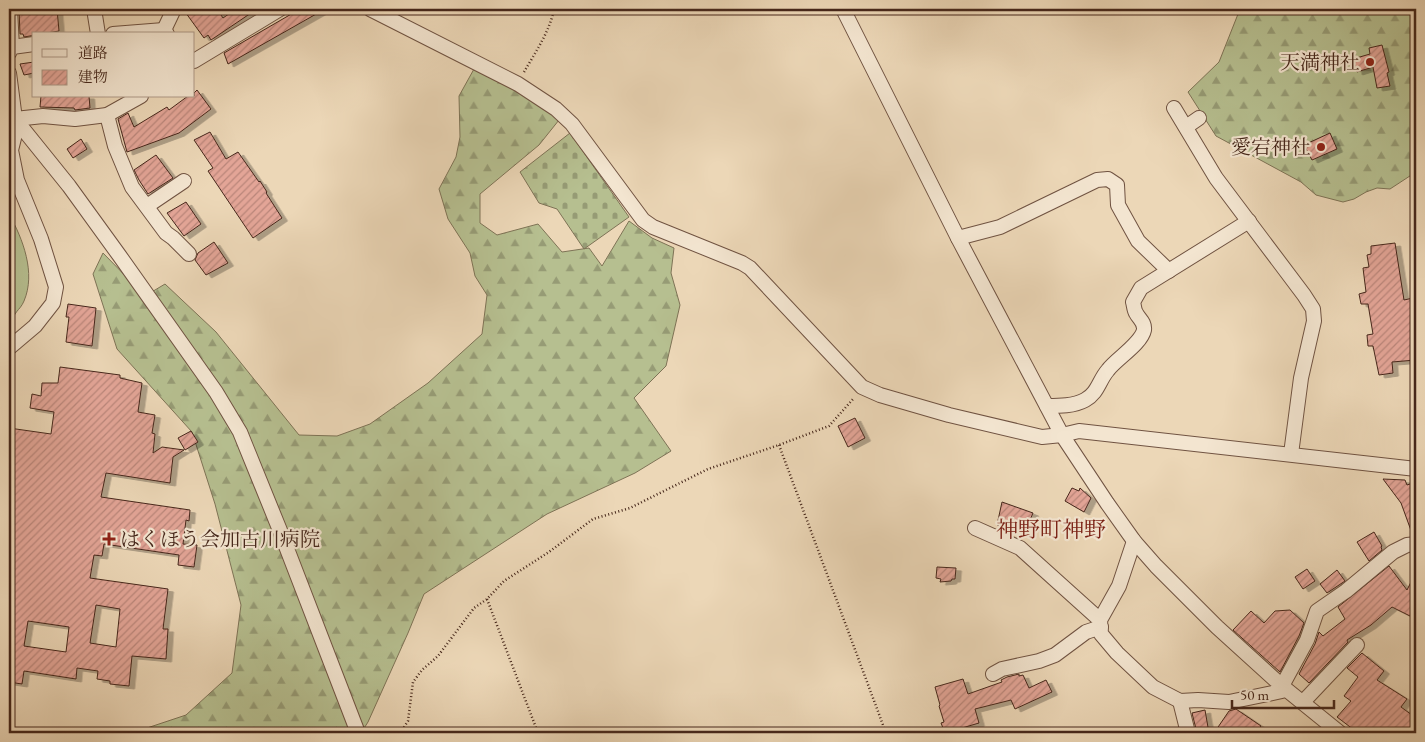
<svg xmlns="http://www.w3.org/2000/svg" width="1425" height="742" font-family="'EB Garamond','Noto Serif JP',serif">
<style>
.grass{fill:#b6bf90;stroke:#7e7356}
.forest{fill:url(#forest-firs);stroke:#7e7356}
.cemetery{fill:url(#cemetery-stones);stroke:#7e7356}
.building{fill:url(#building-hatch);stroke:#46271b;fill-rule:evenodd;filter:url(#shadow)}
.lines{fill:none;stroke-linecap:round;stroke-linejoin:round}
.minor-casing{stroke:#705342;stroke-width:16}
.path{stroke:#46271b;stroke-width:2.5;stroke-dasharray:1 2.5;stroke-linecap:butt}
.minor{stroke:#f3e5d0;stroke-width:14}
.poi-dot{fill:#8f2418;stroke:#f3e5d0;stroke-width:2}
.labels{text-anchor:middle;stroke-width:4.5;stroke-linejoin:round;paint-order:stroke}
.poi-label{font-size:20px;fill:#46271b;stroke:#f3e5d0;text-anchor:end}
.quarter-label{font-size:22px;fill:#7a1f14;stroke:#f3e5d0}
</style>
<defs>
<pattern id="forest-firs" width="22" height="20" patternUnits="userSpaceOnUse" patternTransform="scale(1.25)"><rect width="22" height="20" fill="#b6bf90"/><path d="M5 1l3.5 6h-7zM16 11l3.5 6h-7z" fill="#969b75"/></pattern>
<pattern id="cemetery-stones" width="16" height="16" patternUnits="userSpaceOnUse" patternTransform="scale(1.25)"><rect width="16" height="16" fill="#b6bf90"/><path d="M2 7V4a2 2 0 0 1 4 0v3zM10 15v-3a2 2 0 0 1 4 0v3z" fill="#969b75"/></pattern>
<pattern id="building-hatch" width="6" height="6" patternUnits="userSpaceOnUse" patternTransform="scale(1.25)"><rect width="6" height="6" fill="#e3a597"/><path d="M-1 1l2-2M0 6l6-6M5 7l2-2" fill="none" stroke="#ba867a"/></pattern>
<filter id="shadow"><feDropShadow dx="5.5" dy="3" stdDeviation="0" flood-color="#0004"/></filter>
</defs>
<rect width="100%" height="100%" fill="#ecd7b7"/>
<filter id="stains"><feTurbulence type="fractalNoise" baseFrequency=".004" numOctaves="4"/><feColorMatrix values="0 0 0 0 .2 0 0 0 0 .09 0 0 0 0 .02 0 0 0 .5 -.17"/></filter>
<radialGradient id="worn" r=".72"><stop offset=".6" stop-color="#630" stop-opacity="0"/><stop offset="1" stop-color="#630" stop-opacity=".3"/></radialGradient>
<path class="grass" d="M9 214C23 239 36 273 24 301 20 311 12 312 13 324L9 328Z"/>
<g class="forest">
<polygon points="1240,9 1416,9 1416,172 1390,189 1377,188 1366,192 1354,199 1343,202 1316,195 1301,182 1216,136 1188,92 1219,62"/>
<polygon points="474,69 528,97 559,120 539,145 480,194 480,223 497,235 538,224 562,252 589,248 602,266 629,221 652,238 674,248 671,273 680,305 666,366 634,398 671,451 635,473 547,514 424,594 408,633 368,722 361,733 132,733 186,715 232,673 241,605 215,504 192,432 117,349 93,274 103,253 145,296 165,284 216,332 299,435 337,436 370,424 428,383 482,334 487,295 475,276 470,253 448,219 439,189 456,157 460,137 459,96"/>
</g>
<polygon class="cemetery" points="570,133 629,217 584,249 557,209 539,203 520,172"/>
<g class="building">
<polygon points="41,9 57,9 59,31 24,37 23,34 20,34 19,10"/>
<polygon points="183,9 217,9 223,18 236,9 257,9 211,40 208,35 204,38"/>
<polygon points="300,9 325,9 228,64 224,53"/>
<polygon points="1382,45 1389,72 1387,73 1390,86 1377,88 1373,67 1357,72 1353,59 1370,54 1369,48"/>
<polygon points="34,62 34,73 24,75 20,64"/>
<polygon points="197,90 211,109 179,133 127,152 118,119 128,113 134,127 167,107 169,110 188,96 194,96 194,93"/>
<polygon points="41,96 89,96 90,108 75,110 74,108 40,107"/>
<polygon points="210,132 226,159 238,152 259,182 260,181 267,192 266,193 282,218 253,238 208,171 213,168 194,140"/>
<polygon points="1330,133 1337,149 1312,160 1304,145"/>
<polygon points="81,139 87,149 73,158 67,149"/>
<polygon points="156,155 173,178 148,194 139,180 134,170"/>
<polygon points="186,202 201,224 184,236 167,213"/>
<polygon points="214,242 228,263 206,275 195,260 198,253"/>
<polygon points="1395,243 1404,300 1413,298 1416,318 1416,360 1392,362 1393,373 1379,375 1373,346 1368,346 1367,335 1373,334 1368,304 1361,304 1359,294 1366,292 1363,268 1369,267 1367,255 1371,254 1371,246"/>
<polygon points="68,304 96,308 92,346 66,342 69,317 66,317"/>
<path d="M60 367 120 375V378L142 383 138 412 155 415 152 433 155 434 153 453 162 447 184 450 173 457 170 483 106 473 101 497 190 510 189 521 186 520 183 544 197 545 194 567 178 565 179 555 104 544 102 556 94 555 90 578 168 589 163 629H168L166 659 132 656 129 686 110 684V681L97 679 98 671 77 668 76 679 24 671 22 684 9 682V428L51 434 54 412 30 408 32 394 41 396 42 383H58ZM96 605 120 609 116 647 90 643ZM28 621 69 627 66 652 24 646Z"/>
<polygon points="855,418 865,438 848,447 838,426"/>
<polygon points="191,431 198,442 185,450 178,438"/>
<polygon points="1383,479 1405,480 1407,485 1416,482 1416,535 1413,536 1401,503"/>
<polygon points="1072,488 1079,491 1080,488 1091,498 1084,512 1065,501"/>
<polygon points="1002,502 1033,513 1027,527 1013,522 1009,530 997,525"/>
<polygon points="1374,532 1382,546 1381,547 1382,550 1369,561 1357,542"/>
<polygon points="1389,566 1407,590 1416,572 1416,619 1392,607 1371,625 1347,640 1348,642 1309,683 1299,674 1315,644 1319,632 1323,636 1345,619 1338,607"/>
<polygon points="937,567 956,568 955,579 952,579 951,581 940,582 941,579 936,578"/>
<polygon points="1307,569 1315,581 1303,589 1295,577"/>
<polygon points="1337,570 1345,581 1327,593 1320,584"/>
<polygon points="1290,610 1304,623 1299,636 1280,672 1233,630 1251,611 1264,623 1275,611"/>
<polygon points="1362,653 1384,671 1377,680 1407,699 1401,707 1416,718 1416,733 1358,733 1337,717 1351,701 1344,696 1358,677 1347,668"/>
<polygon points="1019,674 1019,676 1023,675 1029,688 1046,680 1052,692 1015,709 1011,700 975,709 979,723 945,733 941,723 944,722 939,706 940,705 935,687 963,679 968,694 1002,682 1001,680 1007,677"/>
<polygon points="1236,709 1261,726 1255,733 1214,733 1229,711"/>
<polygon points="1205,710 1209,733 1197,733 1192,713"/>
</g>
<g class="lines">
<g class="minor-casing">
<g id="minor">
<polyline points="10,9 12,47"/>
<polyline points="94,9 98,34"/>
<polyline points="370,9 518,84 556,109 572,124 643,220 653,227 742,263 750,268 862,387 880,395 949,415 1042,437 1062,435 1079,431 1416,469"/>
<polyline points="843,9 958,238 1062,435 1107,503 1134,541 1156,566 1217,627 1282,686 1340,733"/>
<polyline points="164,30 174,9"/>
<polyline points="113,34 164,30 167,34"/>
<polyline points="9,53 12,47 34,44"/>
<polyline points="194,61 280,9"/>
<polyline points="9,73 15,119 15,134 11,150 17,180 41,239 56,287 53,303 35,326 9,348"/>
<polyline points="1174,108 1216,178 1304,295 1313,309 1314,321 1301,378 1291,454"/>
<polyline points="107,115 115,146 132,187 166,233 173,238 189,254"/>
<polyline points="15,119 69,186 119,255 216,392 240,432 279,528 358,733"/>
<polyline points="15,119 43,116 75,119 107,115 141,96"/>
<polyline points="1186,127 1199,118"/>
<polyline points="147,206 184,181"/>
<polyline points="958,238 1000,227 1097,180 1108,179 1117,185 1118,205 1138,241 1169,271"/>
<path d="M1047 406C1059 406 1074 406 1085 400 1098 393 1099 380 1108 370 1116 359 1141 344 1144 330 1145 322 1139 319 1136 313 1134 310 1134 305 1133 302L1141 288 1249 221"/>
<polyline points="975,528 1020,548 1100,620"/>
<polyline points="1134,541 1119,586 1100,620 1101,634 1117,653 1153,687 1180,701 1198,700 1229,702 1282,691 1282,686 1307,640 1317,611 1346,591 1393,552 1407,545 1416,544"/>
<polyline points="993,674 1002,669 1039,661 1055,655 1086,632 1101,627"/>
<polyline points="1180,701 1188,733"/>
<polyline points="1303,702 1357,645"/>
</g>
</g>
<g class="path">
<path d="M524 72C535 53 550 31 554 9"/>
<polyline points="779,445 886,733"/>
<polyline points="487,599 538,733"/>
<polyline points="400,733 408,721 413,682 422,670 438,656 474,608 487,599 504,581 549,552 593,519 630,508 708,469 779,445 829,426 854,398"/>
</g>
<use href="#minor" class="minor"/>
</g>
<g class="poi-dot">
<circle cx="1370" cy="62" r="5"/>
<circle cx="1321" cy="147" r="5"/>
<path d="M106.5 531.5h5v5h5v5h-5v5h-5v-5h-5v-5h5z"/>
</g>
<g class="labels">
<g class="poi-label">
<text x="1360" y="69">天満神社</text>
<text x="1311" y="154">愛宕神社</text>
<text x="120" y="546" text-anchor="start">はくほう会加古川病院</text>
</g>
<g class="quarter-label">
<text x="1051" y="537">神野町神野</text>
</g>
</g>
<rect width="1425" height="742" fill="none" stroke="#ecd7b7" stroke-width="30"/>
<rect x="10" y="10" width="1405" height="722" fill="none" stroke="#46271b" stroke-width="2.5"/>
<rect x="15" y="15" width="1395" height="712" fill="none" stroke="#46271b"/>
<rect x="32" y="32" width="162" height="65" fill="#f3e5d0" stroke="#ae9988"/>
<rect x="42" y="49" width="25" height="8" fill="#f3e5d0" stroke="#ae9988"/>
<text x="78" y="58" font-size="15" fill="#46271b">道路</text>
<rect x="42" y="70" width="25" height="15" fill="url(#building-hatch)" stroke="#ae9988"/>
<text x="78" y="82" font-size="15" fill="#46271b">建物</text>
<path d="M1232 700v8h102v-8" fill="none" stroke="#46271b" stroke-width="2.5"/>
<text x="1240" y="700" font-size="15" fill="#46271b" stroke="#f3e5d0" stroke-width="4" paint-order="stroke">50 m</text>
<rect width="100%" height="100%" filter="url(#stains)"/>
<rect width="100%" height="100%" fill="url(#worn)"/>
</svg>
